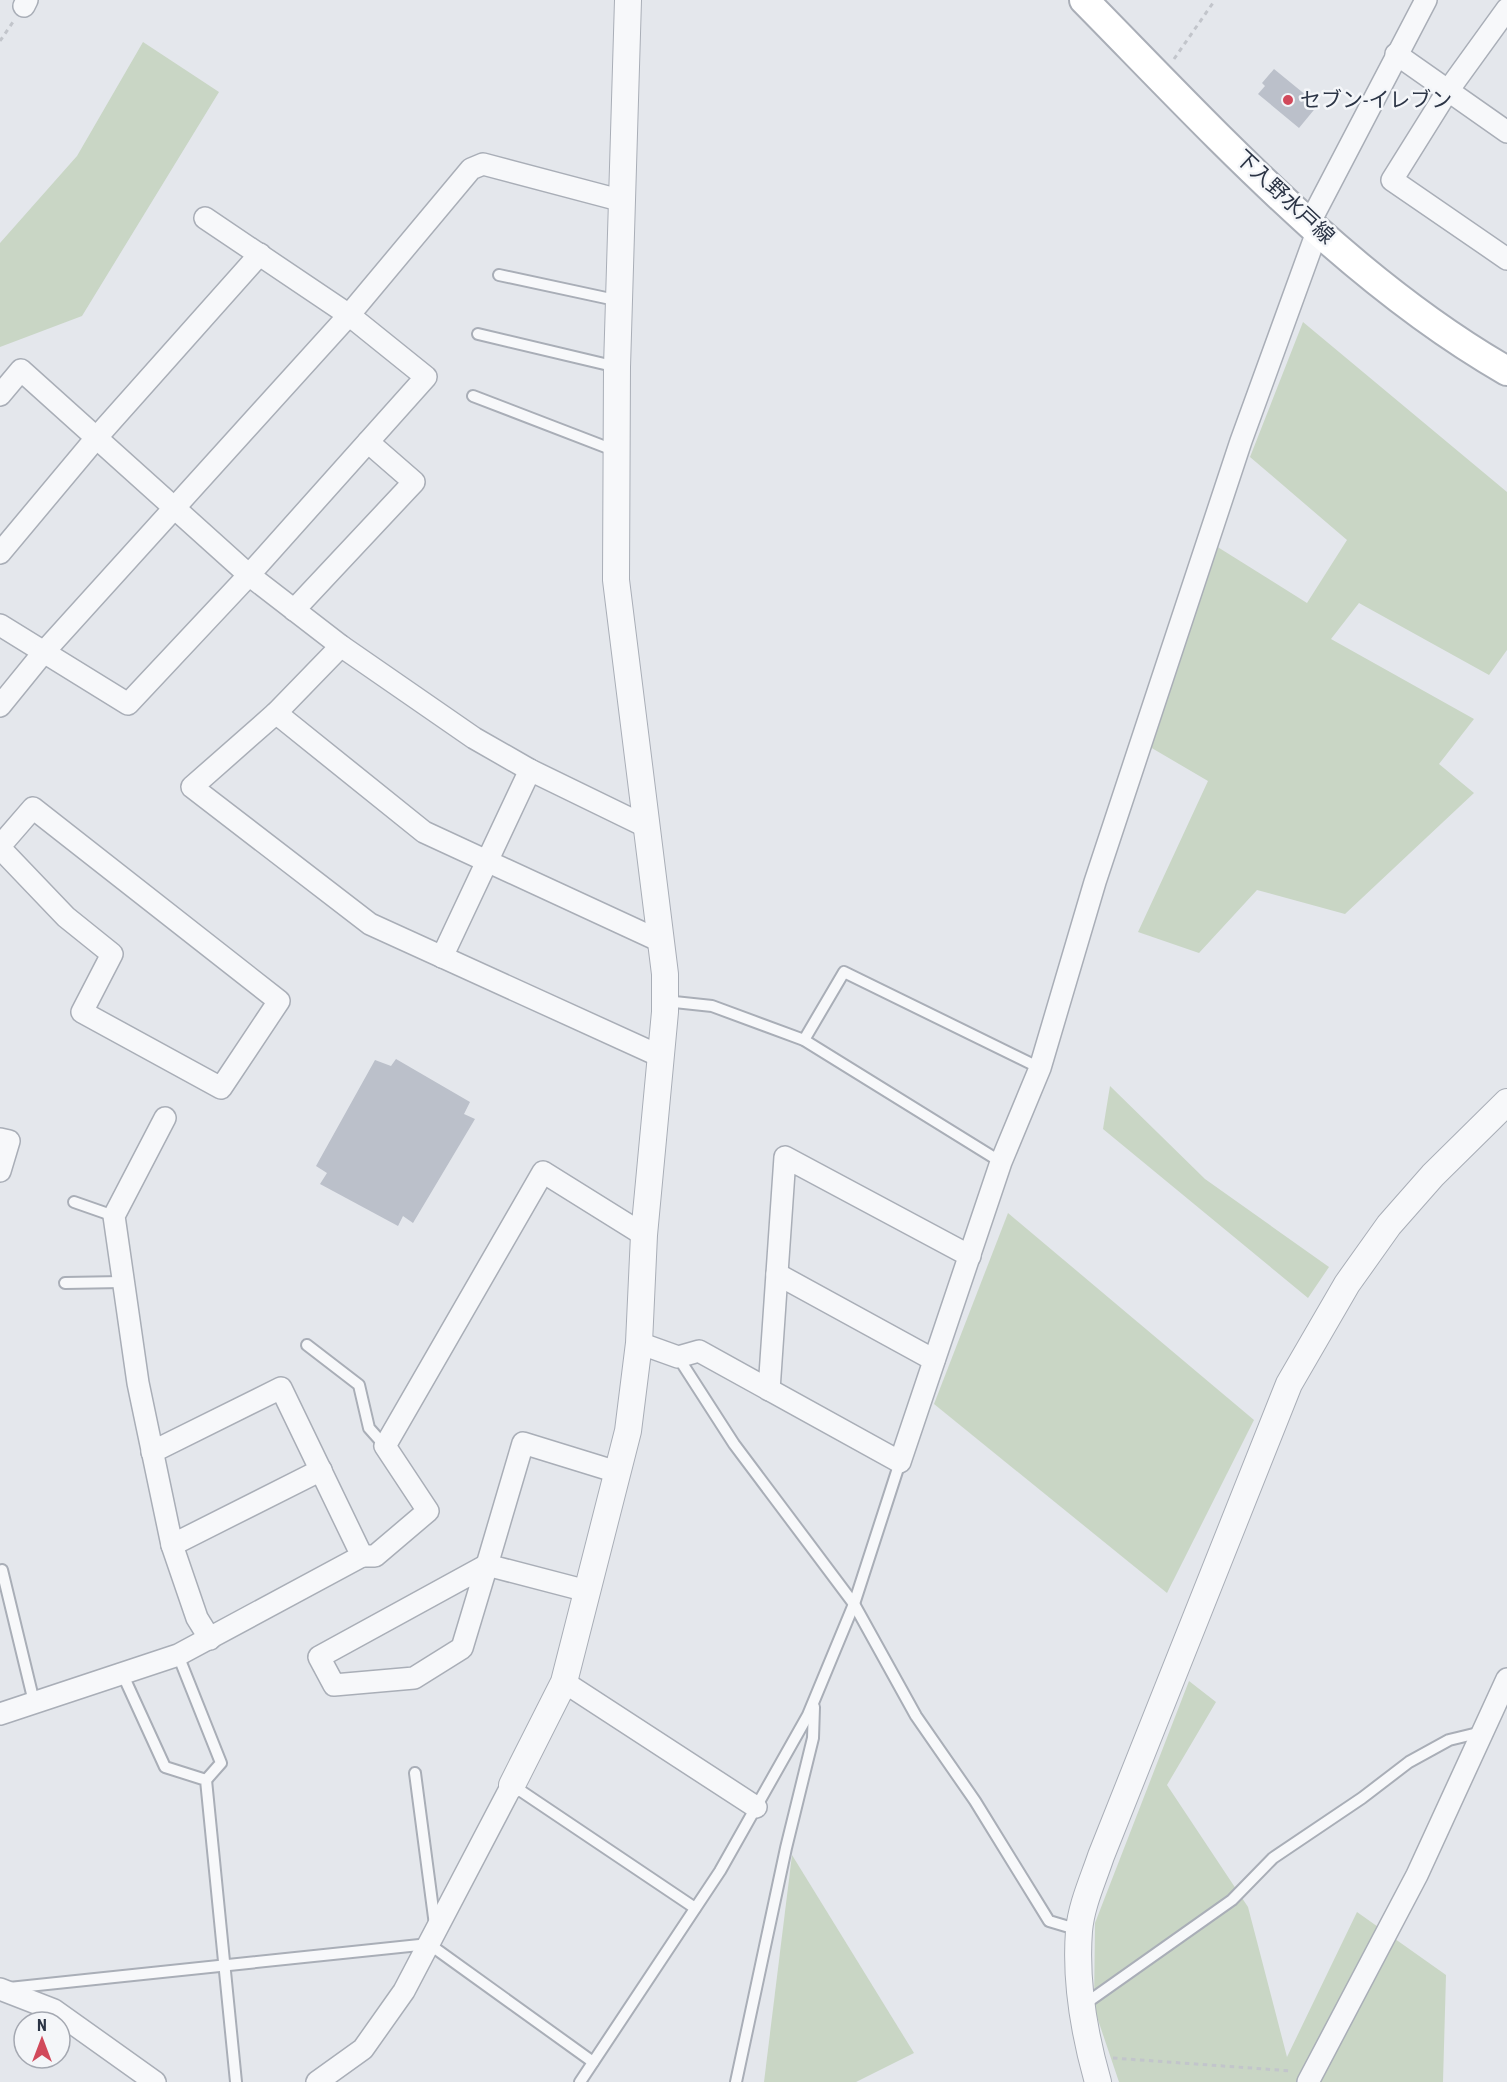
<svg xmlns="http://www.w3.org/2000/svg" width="1507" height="2082" font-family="'Roboto Condensed','Noto Sans JP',sans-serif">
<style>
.green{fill:#c9d6c5}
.building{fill:#bbc0ca}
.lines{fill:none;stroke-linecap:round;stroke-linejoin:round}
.service-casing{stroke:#a9aeb7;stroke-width:14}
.minor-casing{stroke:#a9aeb7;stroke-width:24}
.tertiary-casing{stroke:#a9aeb7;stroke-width:28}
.secondary-casing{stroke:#a9aeb7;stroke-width:32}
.path{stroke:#c2c5cb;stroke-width:3;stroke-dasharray:4.5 4.5;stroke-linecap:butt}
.service{stroke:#f7f8fa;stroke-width:10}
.minor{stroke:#f7f8fa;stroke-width:21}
.tertiary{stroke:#f7f8fa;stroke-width:26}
.secondary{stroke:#fff;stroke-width:28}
.poi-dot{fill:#d1495b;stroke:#f4f6f9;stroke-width:2}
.labels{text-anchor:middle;stroke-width:5;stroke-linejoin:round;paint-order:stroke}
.poi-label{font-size:21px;fill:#2b3445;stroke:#f4f6f9;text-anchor:start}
.street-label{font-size:21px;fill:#2b3445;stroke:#f4f6f9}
</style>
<rect width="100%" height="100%" fill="#e4e7ec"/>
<g class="green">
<polygon points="143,42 219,92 82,316 0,347 0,243 77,156"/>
<polygon points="1303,322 1507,492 1507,650 1489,675 1359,603 1331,639 1474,719 1439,764 1474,793 1345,914 1257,890 1199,953 1138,932 1208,781 1150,747 1216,546 1307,603 1347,540 1250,457"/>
<polygon points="1110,1086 1205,1179 1329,1267 1308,1298 1103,1129"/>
<polygon points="1008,1213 1254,1420 1167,1593 934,1404"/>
<polygon points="1189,1681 1216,1702 1167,1785 1248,1907 1287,2057 1357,1912 1446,1975 1443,2082 1119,2082 1094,2008 1095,1923"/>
<polygon points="792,1855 914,2053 856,2082 764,2082"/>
</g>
<g class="building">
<polygon points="1274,69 1318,105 1299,128 1258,94 1265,86 1262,83"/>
<polygon points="396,1059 470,1102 464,1114 475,1119 413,1223 403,1216 398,1226 320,1184 327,1173 316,1166 375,1060 391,1066"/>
</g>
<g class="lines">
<g class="service-casing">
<g id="service">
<polyline points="499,275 620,301"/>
<polyline points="478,334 617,367"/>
<polyline points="473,396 616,451"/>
<polyline points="665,1001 712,1006 804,1040 1001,1162"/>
<polyline points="804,1040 844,972 1040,1068"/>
<polyline points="74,1202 114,1216"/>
<polyline points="65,1283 122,1282"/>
<polyline points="307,1345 359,1385 369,1428 385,1446"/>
<polyline points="678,1357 734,1444 854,1604 916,1716 975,1801 1049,1921 1079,1930"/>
<polyline points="2,1570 34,1702"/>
<polyline points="178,1655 221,1763 206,1780"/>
<polyline points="122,1673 165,1767 206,1780 236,2082"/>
<polyline points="415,1773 435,1925"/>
<polyline points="512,1785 695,1908"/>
<polyline points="9,1988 429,1944 593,2062"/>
<polyline points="1082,2006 1232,1900 1273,1858 1362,1798 1409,1762 1449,1740 1482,1732"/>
<polyline points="580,2082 720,1871 808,1715 854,1604 900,1462"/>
<polyline points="736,2082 786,1848 813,1738 814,1707"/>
</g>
</g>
<g class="minor-casing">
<g id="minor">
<polyline points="24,6 27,0"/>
<polyline points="1507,9 1447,92 1392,180 1507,259"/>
<polyline points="1396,54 1507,132"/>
<polyline points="1310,222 1426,0"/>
<polyline points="0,395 21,370 249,575 341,646 474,738 530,770 645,826"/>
<polyline points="0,553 97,437 260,254"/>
<polyline points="294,610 414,482 368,442"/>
<polyline points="0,625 128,704 249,575 426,377 349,315 205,218"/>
<polyline points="341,646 276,713 192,787 370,924 662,1057"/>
<polyline points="0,706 43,653 349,315 471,169 483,164 623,201"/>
<polyline points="276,713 424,832 660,941"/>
<polyline points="0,846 33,808 279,1001 221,1088 82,1012 112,954 66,917 0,848"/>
<polyline points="442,957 530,770"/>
<polyline points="165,1118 114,1216 138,1383 172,1545 197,1618 210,1639"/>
<polyline points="0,1139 9,1141 0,1171"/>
<polyline points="777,1274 934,1360"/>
<polyline points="639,1343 678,1357 699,1351 900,1462 1001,1162 1040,1068 1095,882 1241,441 1318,229"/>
<polyline points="769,1390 785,1157 970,1256"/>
<polyline points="172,1545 321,1470"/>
<polyline points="362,1556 375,1556 428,1511 385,1446 543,1172 644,1235"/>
<polygon points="487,1565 462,1648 414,1678 334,1685 319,1657"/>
<polyline points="587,1591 487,1565 523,1443 617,1472"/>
<polyline points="564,1682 756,1807"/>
<polyline points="0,1714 178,1655 362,1556 281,1388 152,1452"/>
<polyline points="0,1989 54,2010 155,2082"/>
<polyline points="317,2082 363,2049 404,1991 512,1785"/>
<polyline points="1308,2082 1417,1875 1507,1679"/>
</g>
</g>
<g class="tertiary-casing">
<g id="tertiary">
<polyline points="512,1785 564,1682 628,1431 639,1343 644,1235 665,1012 665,974 616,580 617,367 628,0"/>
<path d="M1098 2082C1084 2033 1075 1983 1079 1931 1081 1906 1093 1880 1101 1856L1289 1384 1347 1284 1389 1225 1433 1175 1507 1102"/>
</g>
</g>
<g class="secondary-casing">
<path id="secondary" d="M1084 0C1212 130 1348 280 1507 371"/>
</g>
<g class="path">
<polyline points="0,41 13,22"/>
<polyline points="1174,59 1215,0"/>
<polyline points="1113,2058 1292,2071"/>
</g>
<use href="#service" class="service"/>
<use href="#minor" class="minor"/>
<use href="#tertiary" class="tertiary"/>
<use href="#secondary" class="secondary"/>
</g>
<circle class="poi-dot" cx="1288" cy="100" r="6"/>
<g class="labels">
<g class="poi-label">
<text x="1300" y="107">セブン-イレブン</text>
</g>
<g class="street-label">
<text transform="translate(1285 197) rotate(43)" y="7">下入野水戸線</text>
</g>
</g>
<g transform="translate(42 2040)"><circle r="28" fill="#f4f6f9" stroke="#a4a8b1" stroke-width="1.5"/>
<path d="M0-4.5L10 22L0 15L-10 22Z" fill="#d1495b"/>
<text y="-9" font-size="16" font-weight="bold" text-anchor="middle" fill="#2b3445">N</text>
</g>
</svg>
